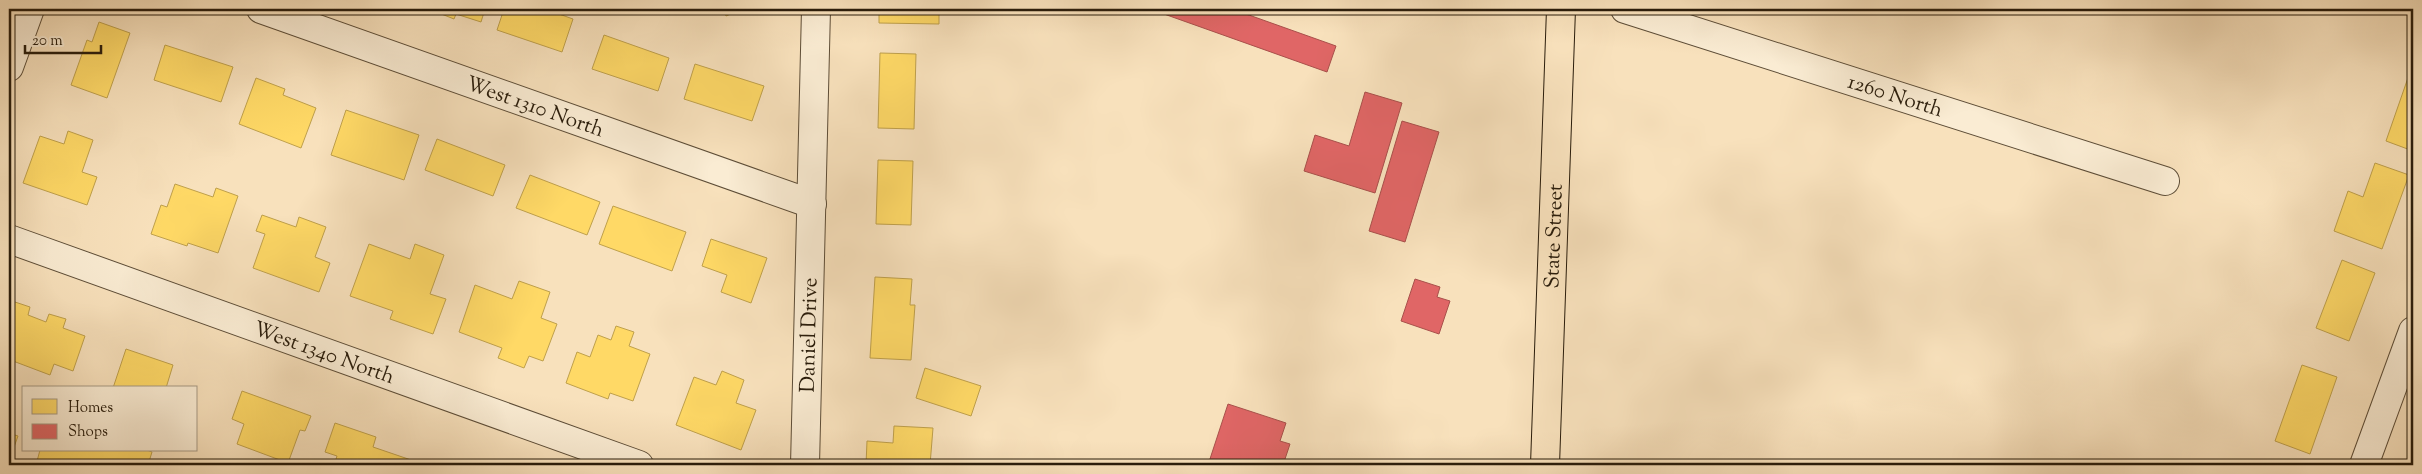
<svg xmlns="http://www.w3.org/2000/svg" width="2422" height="474" font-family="'Sorts Mill Goudy',serif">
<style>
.homes{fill:#ffd966;stroke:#bfa04b}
.shops{fill:#e06666;stroke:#a9504b}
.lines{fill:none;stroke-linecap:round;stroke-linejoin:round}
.street-casing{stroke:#5d4d37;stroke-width:30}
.primary-casing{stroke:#291c0b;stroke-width:30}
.street{stroke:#faecd3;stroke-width:28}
.primary{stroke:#f8e1bc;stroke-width:28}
.labels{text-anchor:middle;stroke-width:5;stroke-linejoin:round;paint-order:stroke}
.street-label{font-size:21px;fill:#291c0b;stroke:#faecd3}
</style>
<rect width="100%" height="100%" fill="#f8e1bc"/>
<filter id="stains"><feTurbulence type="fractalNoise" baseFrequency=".004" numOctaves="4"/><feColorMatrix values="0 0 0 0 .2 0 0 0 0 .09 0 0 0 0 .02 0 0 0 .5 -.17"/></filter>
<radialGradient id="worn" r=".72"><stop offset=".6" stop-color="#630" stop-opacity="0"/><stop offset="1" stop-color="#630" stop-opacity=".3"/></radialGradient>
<g class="homes">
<polygon points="429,9 485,9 481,22 456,14 454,19"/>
<polygon points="504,9 545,9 573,19 562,52 497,30"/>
<polygon points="723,9 743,9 726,16"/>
<polygon points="879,9 939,9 939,24 879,23"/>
<polygon points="99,22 130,33 107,98 71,85 87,40 92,42"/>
<polygon points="604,35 669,58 658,91 592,69"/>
<polygon points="165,45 233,67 221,102 154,80"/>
<polygon points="880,53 916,54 914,129 878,128"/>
<polygon points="695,64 764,86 752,121 684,99"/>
<polygon points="2410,72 2413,73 2413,151 2386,141"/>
<polygon points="256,78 285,89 283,95 316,108 301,148 239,124"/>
<polygon points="346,110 419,135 404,180 331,155"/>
<polygon points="68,131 93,140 82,172 97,177 87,205 23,183 40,136 64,144"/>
<polygon points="437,139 505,165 493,196 425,170"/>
<polygon points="878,160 913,161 911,225 876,224"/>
<polygon points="2375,163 2409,175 2382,249 2334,231 2348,191 2363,197"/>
<polygon points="530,175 600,202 587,235 516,208"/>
<polygon points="175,184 213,197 216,188 238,196 218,253 188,243 187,246 151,234 161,205 167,207"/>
<polygon points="613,206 686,232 672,271 599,244"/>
<polygon points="262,215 296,227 299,217 326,227 315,257 330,263 319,292 253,268 265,234 256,231"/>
<polygon points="711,239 767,258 751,303 721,292 727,275 702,266"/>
<polygon points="369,244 410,259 415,244 444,255 430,294 446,299 433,334 390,319 393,311 350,296"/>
<polygon points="2342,260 2375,273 2349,341 2316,328"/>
<polygon points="875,277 912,279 910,305 915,305 911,360 870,358"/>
<polygon points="519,281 550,292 541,318 557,324 543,361 529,356 524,368 498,358 502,348 459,332 475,285 512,299"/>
<polygon points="9,300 30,307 28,315 46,322 49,314 66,319 63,328 85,336 73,371 54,364 50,375 13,361 12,364 9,363"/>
<polygon points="616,326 634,332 629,346 650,354 633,401 610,393 608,399 566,383 577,352 590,357 598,335 611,340"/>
<polygon points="126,349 173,365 166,388 113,388"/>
<polygon points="2302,365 2337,377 2310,454 2275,441"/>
<polygon points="925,368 981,386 971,416 916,398"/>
<polygon points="722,371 744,380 736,403 756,410 741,450 676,425 694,377 716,385"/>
<polygon points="242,391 311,416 305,431 300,430 288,463 237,444 244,424 232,419"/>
<polygon points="335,423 376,437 373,447 417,462 416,465 334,465 337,456 325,452"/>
<polygon points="894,426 933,428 930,465 866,465 867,441 893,443"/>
<polygon points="9,433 18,436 9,461"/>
<polygon points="40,450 147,450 152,452 148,465 36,465"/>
</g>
<g class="shops">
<polygon points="1150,9 1232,9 1336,46 1327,72"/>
<polygon points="1365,92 1402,103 1375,193 1304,171 1315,135 1349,146"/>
<polygon points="1402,121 1439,132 1405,242 1369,231"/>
<polygon points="1415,279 1440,287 1437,297 1450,301 1439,334 1401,321"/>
<polygon points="1228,404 1286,423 1280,441 1290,444 1283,465 1208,465"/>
</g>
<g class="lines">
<g class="street-casing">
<g id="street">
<path id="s1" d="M261 9 812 204"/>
<path id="s2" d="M1625 9 2165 181"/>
<polyline points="9,67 30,9"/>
<path id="s3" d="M9 239 639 465"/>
<path id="s4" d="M805 465 816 9"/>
<polyline points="2364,465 2413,331"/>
</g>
</g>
<g class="primary-casing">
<g id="primary">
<path id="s5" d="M1545 465 1561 9"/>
</g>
</g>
<use href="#street" class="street"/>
<use href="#primary" class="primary"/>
</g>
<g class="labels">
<g class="street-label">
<text dy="7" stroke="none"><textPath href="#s2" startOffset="284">1260 North</textPath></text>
<text dy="7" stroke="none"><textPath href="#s1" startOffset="291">West 1310 North</textPath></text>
<text dy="7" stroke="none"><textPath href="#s5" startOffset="229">State Street</textPath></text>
<text dy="7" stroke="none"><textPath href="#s4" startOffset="130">Daniel Drive</textPath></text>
<text dy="7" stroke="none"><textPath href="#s3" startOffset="335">West 1340 North</textPath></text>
</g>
</g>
<rect width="2422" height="474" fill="none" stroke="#f8e1bc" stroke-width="30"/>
<rect x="10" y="10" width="2402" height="454" fill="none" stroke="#291c0b" stroke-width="2.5"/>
<rect x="15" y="15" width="2392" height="444" fill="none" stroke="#291c0b"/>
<rect x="22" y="386" width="175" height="65" fill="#faecd3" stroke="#a69983"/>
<rect x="32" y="399" width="25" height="15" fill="#ffd966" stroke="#a69983"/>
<text x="68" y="412" font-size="15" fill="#291c0b">Homes</text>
<rect x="32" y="424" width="25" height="15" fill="#e06666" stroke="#a69983"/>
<text x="68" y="436" font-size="15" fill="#291c0b">Shops</text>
<path d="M25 45v8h76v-8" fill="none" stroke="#291c0b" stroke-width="2.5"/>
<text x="32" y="45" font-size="15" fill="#291c0b" stroke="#faecd3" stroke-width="4" paint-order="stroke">20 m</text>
<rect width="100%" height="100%" filter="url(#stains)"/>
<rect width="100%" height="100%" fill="url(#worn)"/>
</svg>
